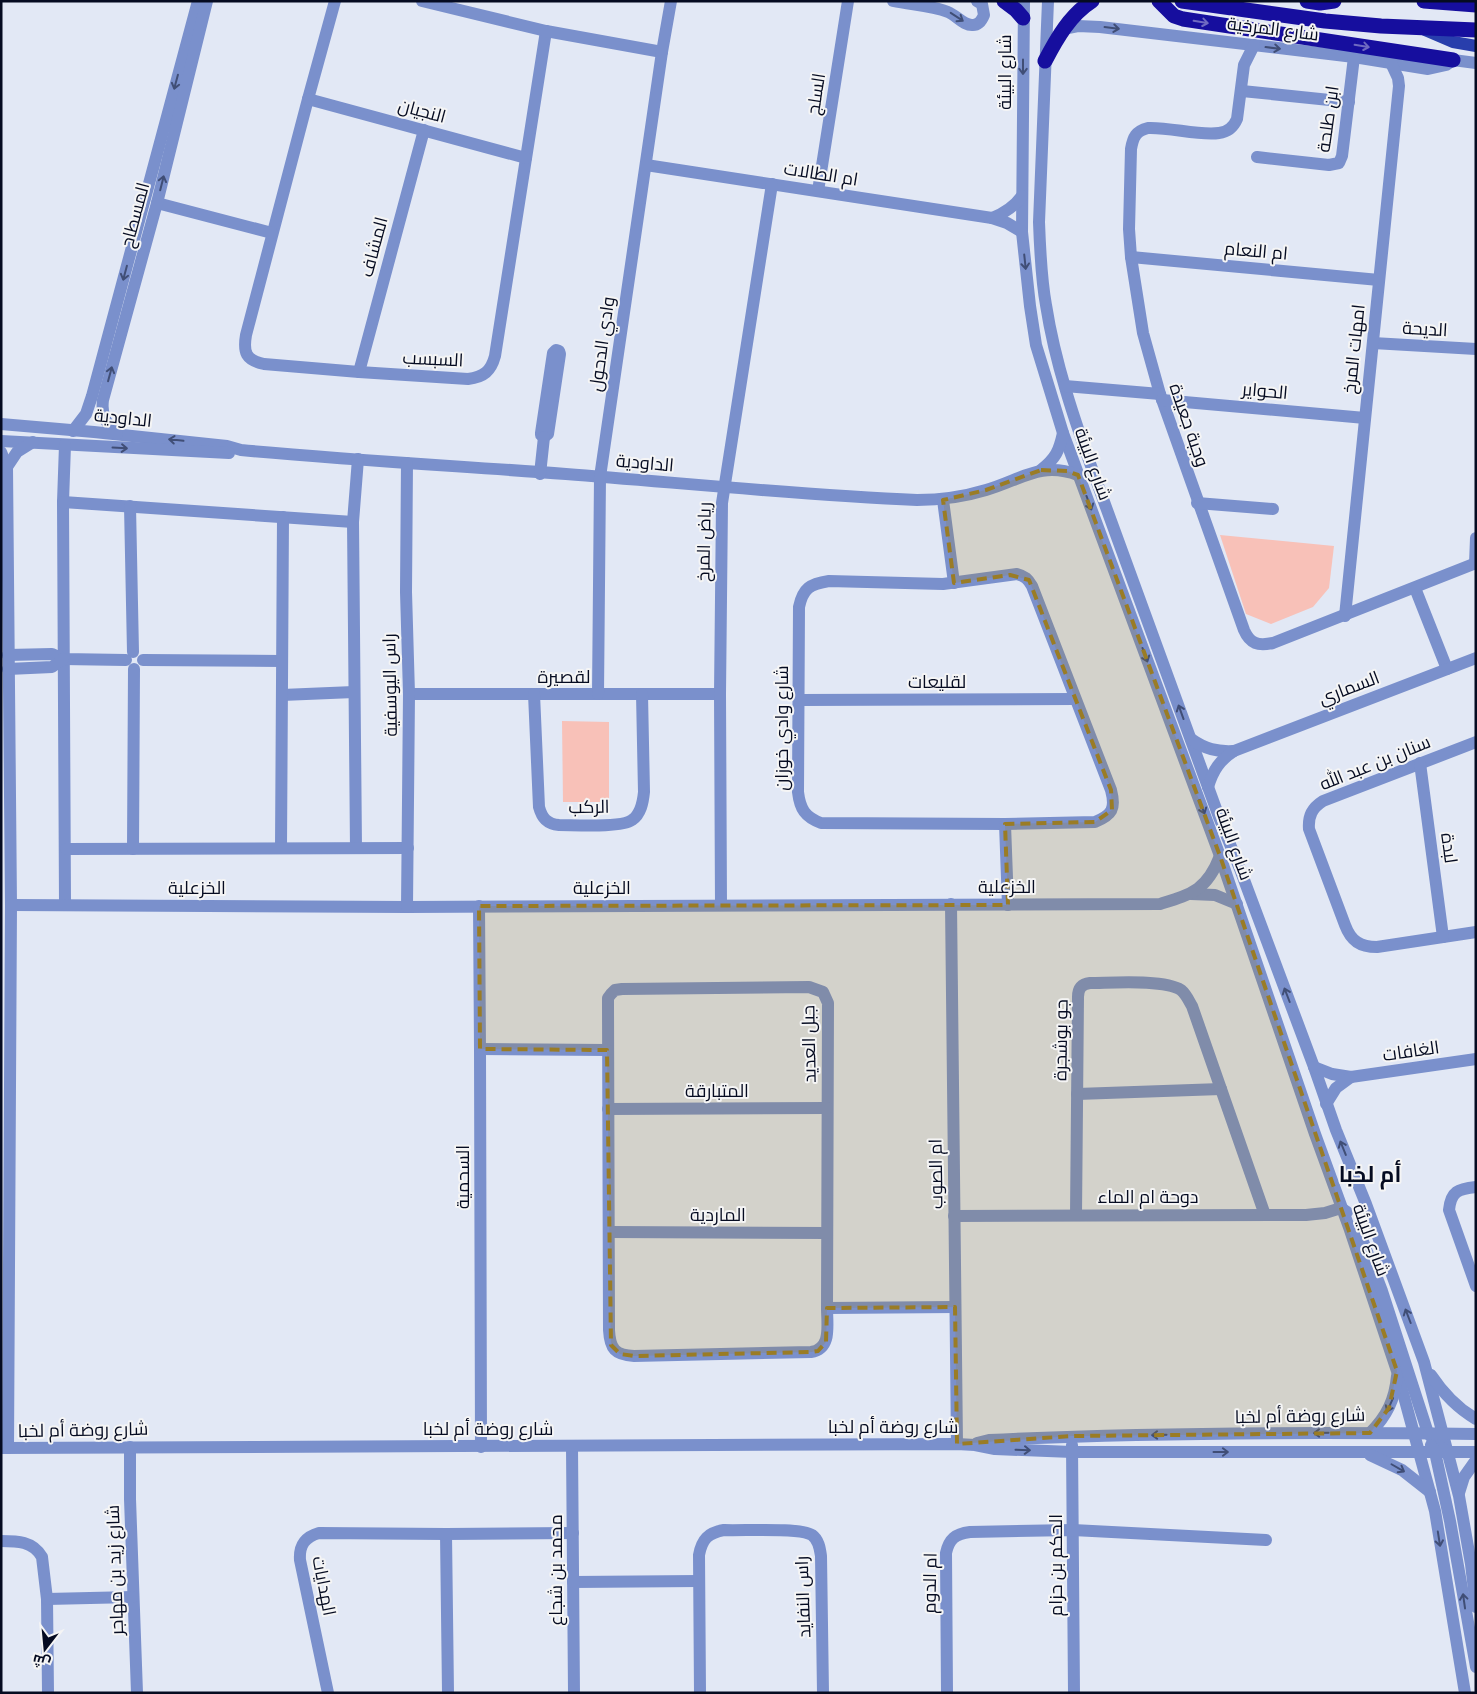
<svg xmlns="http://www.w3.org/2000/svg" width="1477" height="1694" font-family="'Times New Roman',Cairo,serif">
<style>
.green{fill:#f8c1b8}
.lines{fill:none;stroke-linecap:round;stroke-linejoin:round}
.minor{stroke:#7a90cc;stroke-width:12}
.major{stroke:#283eac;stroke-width:12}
.highway{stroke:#160e9e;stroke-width:15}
.oneway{stroke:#404e76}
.oneway2{stroke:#6f6ac1}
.marked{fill:#9a7c25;fill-opacity:0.2;stroke:#9a7c25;stroke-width:4;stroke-dasharray:10 6;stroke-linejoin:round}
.labels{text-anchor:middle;stroke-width:4;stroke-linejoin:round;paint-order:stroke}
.street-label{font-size:18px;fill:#050b21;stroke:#f5f5f5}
.district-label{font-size:22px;font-weight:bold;fill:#050b21;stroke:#f5f5f5}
</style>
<rect width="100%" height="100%" fill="#e2e8f5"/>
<g class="green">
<polygon points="1220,535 1334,546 1329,588 1313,607 1271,624 1246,614"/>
<polygon points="562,721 609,722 609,802 563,802"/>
</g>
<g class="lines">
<g class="minor">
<path d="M335 1 308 99 246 335C243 353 246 360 264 364L359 372 468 379C484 377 491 371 495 356L546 31"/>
<polyline points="422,1 546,31 662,52"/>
<path d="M893 1C911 5 931 5 948 12 956 15 964 26 973 25 979 25 982 20 984 15L982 4 977 1"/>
<polyline points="1024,1 1022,232 1030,306 1036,345 1063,433 1220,856 1315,1134 1350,1230 1397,1371 1435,1511 1465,1693"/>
<path d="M1048 1 1039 222C1040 250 1041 278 1046 305 1055 363 1075 422 1095 477L1219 817 1240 869 1314 1067 1336 1130 1366 1204 1424 1362 1459 1496 1471 1564 1476 1607"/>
<polyline points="1063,29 1078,26 1100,27 1354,57 1428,69 1446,65 1453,60 1476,63"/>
<path d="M1254 45 1244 65 1237 119C1234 126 1228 132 1219 133 1199 136 1170 127 1148 128 1136 131 1133 137 1131 149L1129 229 1131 257 1143 333 1160 394 1244 630C1250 644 1258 646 1273 643L1476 563"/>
<polyline points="1242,91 1349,102"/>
<polyline points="308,99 526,158"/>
<polyline points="1257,157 1329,165 1339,163 1342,156 1354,57"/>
<polyline points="646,165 992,218 1007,223 1022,232"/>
<polyline points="818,191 848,1"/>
<polyline points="157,203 272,233"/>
<path d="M992 218C1005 213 1014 207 1022 196"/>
<polyline points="1131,257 1379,280"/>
<polyline points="1373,343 1476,349"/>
<polygon points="556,350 559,351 560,354 548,434 544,437 541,435 541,433 553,353"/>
<polyline points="359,372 424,130"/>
<polyline points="1065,386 1160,394"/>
<polyline points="1162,400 1365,418"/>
<path d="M1 424 94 432 227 446 241 450C349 460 458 466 566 474 683 483 800 495 917 500 941 500 963 497 986 490 1021 480 1040 461 1078 475"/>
<polyline points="73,431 86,414 92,396 198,1"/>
<path d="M117 434C106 424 101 415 103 400L157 203 207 1"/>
<polyline points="1,441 229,453"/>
<polyline points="65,445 63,502 65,904"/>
<polyline points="1,452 7,467 11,905 8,1448"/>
<polyline points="7,467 17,452 33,442"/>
<path d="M1041 470C1056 458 1059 451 1063 433"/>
<polyline points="540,474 544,437"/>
<polyline points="943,500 954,583"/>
<polyline points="63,502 353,522"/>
<polyline points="1197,503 1273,509"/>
<polyline points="130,506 133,652"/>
<polyline points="1475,564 1476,538"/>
<path d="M1017 574C1025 576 1028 579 1032 586L1111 790C1116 809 1112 815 1095 822L1005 824 821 823C805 817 800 809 798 792L799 607C803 588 810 584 829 581L943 584Z"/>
<polyline points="1415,588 1447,669"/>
<polyline points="1345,616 1399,86 1398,78 1391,63"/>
<polyline points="8,655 52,654 63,659 126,660"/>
<polyline points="143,660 282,661"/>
<polyline points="8,669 52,667 63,659"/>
<polyline points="409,694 720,694"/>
<path d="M534 694 539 807C542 818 547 824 559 825 575 825 621 828 632 820 641 814 643 802 644 792L642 694"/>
<polyline points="598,694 600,477 662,52 671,1"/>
<polyline points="282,695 354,692"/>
<polyline points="800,700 1075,699"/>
<path d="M1191 739C1205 749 1217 752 1234 751"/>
<path d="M1476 742 1323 801C1312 808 1308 816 1309 829L1345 925C1351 941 1360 947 1377 947L1476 932"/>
<polyline points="1420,763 1443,937"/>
<path d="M1208 787C1213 770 1220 760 1234 751L1476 658"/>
<polyline points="1005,824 1008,905"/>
<polyline points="281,848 283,517"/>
<polyline points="356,848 353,522 358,459"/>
<polyline points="66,849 408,848"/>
<polyline points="133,849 134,669"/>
<polyline points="1191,894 1215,895 1237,904"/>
<polyline points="951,904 957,1444"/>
<path d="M11 905 407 907 1160 904C1192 894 1207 890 1220 856"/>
<polyline points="721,905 720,694 722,503 772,184"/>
<polyline points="479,906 480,1049 481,1447"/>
<polyline points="407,907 409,694 406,592 407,463"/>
<path d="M809 987 823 992 828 1003 827 1308C827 1325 832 1349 811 1352L634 1356C615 1355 610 1349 609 1330L608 1004V998L611 994 615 990 622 989Z"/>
<polyline points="480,1049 607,1050"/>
<polyline points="1314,1067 1332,1074 1351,1077 1476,1059"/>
<polyline points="1077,1094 1221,1089"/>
<polyline points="1326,1104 1336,1088 1351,1077"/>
<polyline points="608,1109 827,1108"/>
<path d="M1476 1187C1458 1189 1451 1191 1449 1210L1476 1286"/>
<path d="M1076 1215 1078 997C1078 988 1082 984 1090 983 1111 983 1164 979 1181 990 1186 994 1189 1001 1192 1006L1265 1215"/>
<polyline points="954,1216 1306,1215 1325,1213 1341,1208 1347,1212"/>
<polyline points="1359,1231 1382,1291 1428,1433 1439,1446 1448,1452"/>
<polyline points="609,1232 827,1233"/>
<polyline points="827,1308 955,1307"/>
<path d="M1431 1375C1443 1393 1457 1408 1476 1419"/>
<path d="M1370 1433C1387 1416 1395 1399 1397 1376"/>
<path d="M977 1443 989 1440C1151 1432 1314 1432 1476 1434"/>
<polyline points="1072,1445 1074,1693"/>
<polyline points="1431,1445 1435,1452 1450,1521 1476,1667"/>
<polyline points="130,1447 130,1499 137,1693"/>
<polyline points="572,1447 574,1693"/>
<polyline points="1,1448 957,1444 975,1445 995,1449 1072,1452 1476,1452"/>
<polyline points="1370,1455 1402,1470 1430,1492"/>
<polyline points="1459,1493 1464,1477 1476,1460"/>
<polyline points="446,1534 448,1693"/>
<path d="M1 1541C17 1541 33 1541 42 1557L47 1599 48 1693"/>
<polyline points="573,1582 699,1581"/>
<polyline points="47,1599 133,1597"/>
<path d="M328 1693 300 1560C299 1545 305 1537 319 1533L446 1534 573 1533"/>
<path d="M700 1693 699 1555C702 1539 708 1533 724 1530 741 1531 800 1527 812 1535 819 1540 820 1549 821 1556L823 1693"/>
<path d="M947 1693 946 1553C949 1539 955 1534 970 1532L1073 1530 1266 1540"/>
</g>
<polyline class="major" points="1425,30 1453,42 1476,46"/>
<g class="highway">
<polyline points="1004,1 1016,10 1023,18"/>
<polyline points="1159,1 1174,16 1183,19 1453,60"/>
<polyline points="1182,1 1325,21 1381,26 1476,30"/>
<polyline points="1307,1 1320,3 1334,1"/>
<polyline points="1424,1 1476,5"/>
<path d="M1045 61C1057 38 1070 15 1092 1"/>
</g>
</g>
<defs><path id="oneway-shaft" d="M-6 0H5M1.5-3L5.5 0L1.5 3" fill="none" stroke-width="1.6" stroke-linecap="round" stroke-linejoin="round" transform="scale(1.25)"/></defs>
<g class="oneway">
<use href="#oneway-shaft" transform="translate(957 17) rotate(33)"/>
<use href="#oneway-shaft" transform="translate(1112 28) rotate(7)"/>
<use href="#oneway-shaft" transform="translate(1273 48) rotate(7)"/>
<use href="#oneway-shaft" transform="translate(1023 67) rotate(90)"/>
<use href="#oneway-shaft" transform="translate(176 82) rotate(105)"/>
<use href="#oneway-shaft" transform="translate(162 183) rotate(-76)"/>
<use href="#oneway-shaft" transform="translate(1025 262) rotate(84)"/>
<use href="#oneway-shaft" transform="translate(125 273) rotate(105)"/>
<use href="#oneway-shaft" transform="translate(110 374) rotate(-75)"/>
<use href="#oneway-shaft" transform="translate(176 440) rotate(-174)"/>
<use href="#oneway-shaft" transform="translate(120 448) rotate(3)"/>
<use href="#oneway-shaft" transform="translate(1089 503) rotate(70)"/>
<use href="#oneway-shaft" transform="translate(1145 655) rotate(70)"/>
<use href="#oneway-shaft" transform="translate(1181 712) rotate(-110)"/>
<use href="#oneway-shaft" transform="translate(1202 807) rotate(69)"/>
<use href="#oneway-shaft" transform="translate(1287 995) rotate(-111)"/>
<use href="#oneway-shaft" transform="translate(1343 1148) rotate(-112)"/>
<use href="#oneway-shaft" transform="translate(1408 1316) rotate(-111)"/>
<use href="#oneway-shaft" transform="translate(1390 1405) rotate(114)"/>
<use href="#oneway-shaft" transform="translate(1321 1433) rotate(179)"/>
<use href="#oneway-shaft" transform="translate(1159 1435) rotate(179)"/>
<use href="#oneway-shaft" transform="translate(1023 1450) rotate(2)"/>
<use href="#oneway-shaft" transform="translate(1221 1452)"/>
<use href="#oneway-shaft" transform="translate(1398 1468) rotate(30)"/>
<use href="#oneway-shaft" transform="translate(1439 1539) rotate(81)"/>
<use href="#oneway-shaft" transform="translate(1464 1601) rotate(-98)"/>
</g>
<g class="oneway2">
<use href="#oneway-shaft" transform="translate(1201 22) rotate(9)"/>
<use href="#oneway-shaft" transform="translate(1362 46) rotate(9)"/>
</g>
<path class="marked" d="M1041 470 1067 471 1078 475 1220 856 1397 1371 1389 1408 1370 1433 1072 1436 957 1444 955 1307 827 1308 826 1342 818 1351 811 1352 634 1356 620 1354 611 1345 607 1050 480 1049 479 906 1008 905 1005 824 1095 822 1112 810 1111 790 1029 580 1010 575 954 583 943 500 986 490Z"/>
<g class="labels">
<g class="street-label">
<text transform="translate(1273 29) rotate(7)" y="6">شارع المرخية</text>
<text transform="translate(1005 72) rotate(-90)" y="6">شارع البيئة</text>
<text transform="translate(816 94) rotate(-81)" y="6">السلج</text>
<text transform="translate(422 111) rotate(15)" y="6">النجيان</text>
<text transform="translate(1328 119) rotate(-82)" y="6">ابن طلحة</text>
<text transform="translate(821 174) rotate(9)" y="6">ام الطالات</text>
<text transform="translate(135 215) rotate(-75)" y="6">المسطاح</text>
<text transform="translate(374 247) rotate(-75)" y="6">المشاف</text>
<text transform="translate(1256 251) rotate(5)" y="6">ام النعام</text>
<text transform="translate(1425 329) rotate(3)" y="6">الديحة</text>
<text transform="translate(602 344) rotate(-82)" y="6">وادي الدحول</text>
<text transform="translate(1354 349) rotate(-84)" y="6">امهات المرخ</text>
<text transform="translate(433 359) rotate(3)" y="6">السبسب</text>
<text transform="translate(1265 391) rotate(5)" y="6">الحواير</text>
<text transform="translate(123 418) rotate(6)" y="6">الداودية</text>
<text transform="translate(1189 425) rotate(71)" y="6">وجبة جعيدة</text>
<text transform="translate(645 463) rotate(5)" y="6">الداودية</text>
<text transform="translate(1093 464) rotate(70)" y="6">شارع البيئة</text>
<text transform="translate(704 542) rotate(-89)" y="6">رياض المرخ</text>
<text x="564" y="683">لقصيرة</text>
<text x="937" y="688">لقليعات</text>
<text transform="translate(390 685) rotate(-91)" y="6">راس اليوسفية</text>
<text transform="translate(1349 688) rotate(-21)" y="6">السماري</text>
<text transform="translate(782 728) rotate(-90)" y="6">شارع وادي خوزان</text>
<text transform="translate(1375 763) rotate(-22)" y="6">سنان بن عبد الله</text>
<text transform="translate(589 807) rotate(-1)" y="6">الركب</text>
<text transform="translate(1234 844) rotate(70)" y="6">شارع البيئة</text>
<text transform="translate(1449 848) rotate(82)" y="6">لبدة</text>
<text x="1007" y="893">الخزعلية</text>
<text x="197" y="894">الخزعلية</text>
<text x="602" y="894">الخزعلية</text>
<text transform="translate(1061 1040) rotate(-89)" y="6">جو بوشجرة</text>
<text transform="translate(809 1044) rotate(-91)" y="6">جبل العديد</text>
<text transform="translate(1411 1051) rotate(-8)" y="6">الغافات</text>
<text x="717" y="1097">المتبارقة</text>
<text transform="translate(936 1174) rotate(-91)" y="6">ام الصوب</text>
<text transform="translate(463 1177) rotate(-90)" y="6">السحمية</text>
<text x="1148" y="1203">دوحة ام الماء</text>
<text x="718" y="1221">الماردية</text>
<text transform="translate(1371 1240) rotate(70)" y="6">شارع البيئة</text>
<text transform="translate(1300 1416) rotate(-1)" y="6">شارع روضة أم لخبا</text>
<text x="893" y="1433">شارع روضة أم لخبا</text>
<text x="488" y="1435">شارع روضة أم لخبا</text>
<text transform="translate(83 1430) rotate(-1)" y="6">شارع روضة أم لخبا</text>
<text transform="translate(1056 1565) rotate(-90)" y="6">الحكم بن حزام</text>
<text transform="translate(115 1570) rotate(-92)" y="6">شارع زيد بن مهاجر</text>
<text transform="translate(556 1570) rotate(-90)" y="6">محمد بن شجاع</text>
<text transform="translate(930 1583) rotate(-89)" y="6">ام الدوم</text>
<text transform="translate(324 1586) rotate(79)" y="6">الهدايات</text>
<text transform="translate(803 1597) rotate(-92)" y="6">راس النفايد</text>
</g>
<g class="district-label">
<text x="1370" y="1182">أم لخبا</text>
</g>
</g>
<rect width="1477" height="1694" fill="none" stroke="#050b21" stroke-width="5"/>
<g transform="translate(45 1649) rotate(196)" stroke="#f5f5f5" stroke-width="4" paint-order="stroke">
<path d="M0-4L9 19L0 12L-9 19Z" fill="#050b21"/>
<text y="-8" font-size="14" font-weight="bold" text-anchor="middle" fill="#050b21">ش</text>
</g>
</svg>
